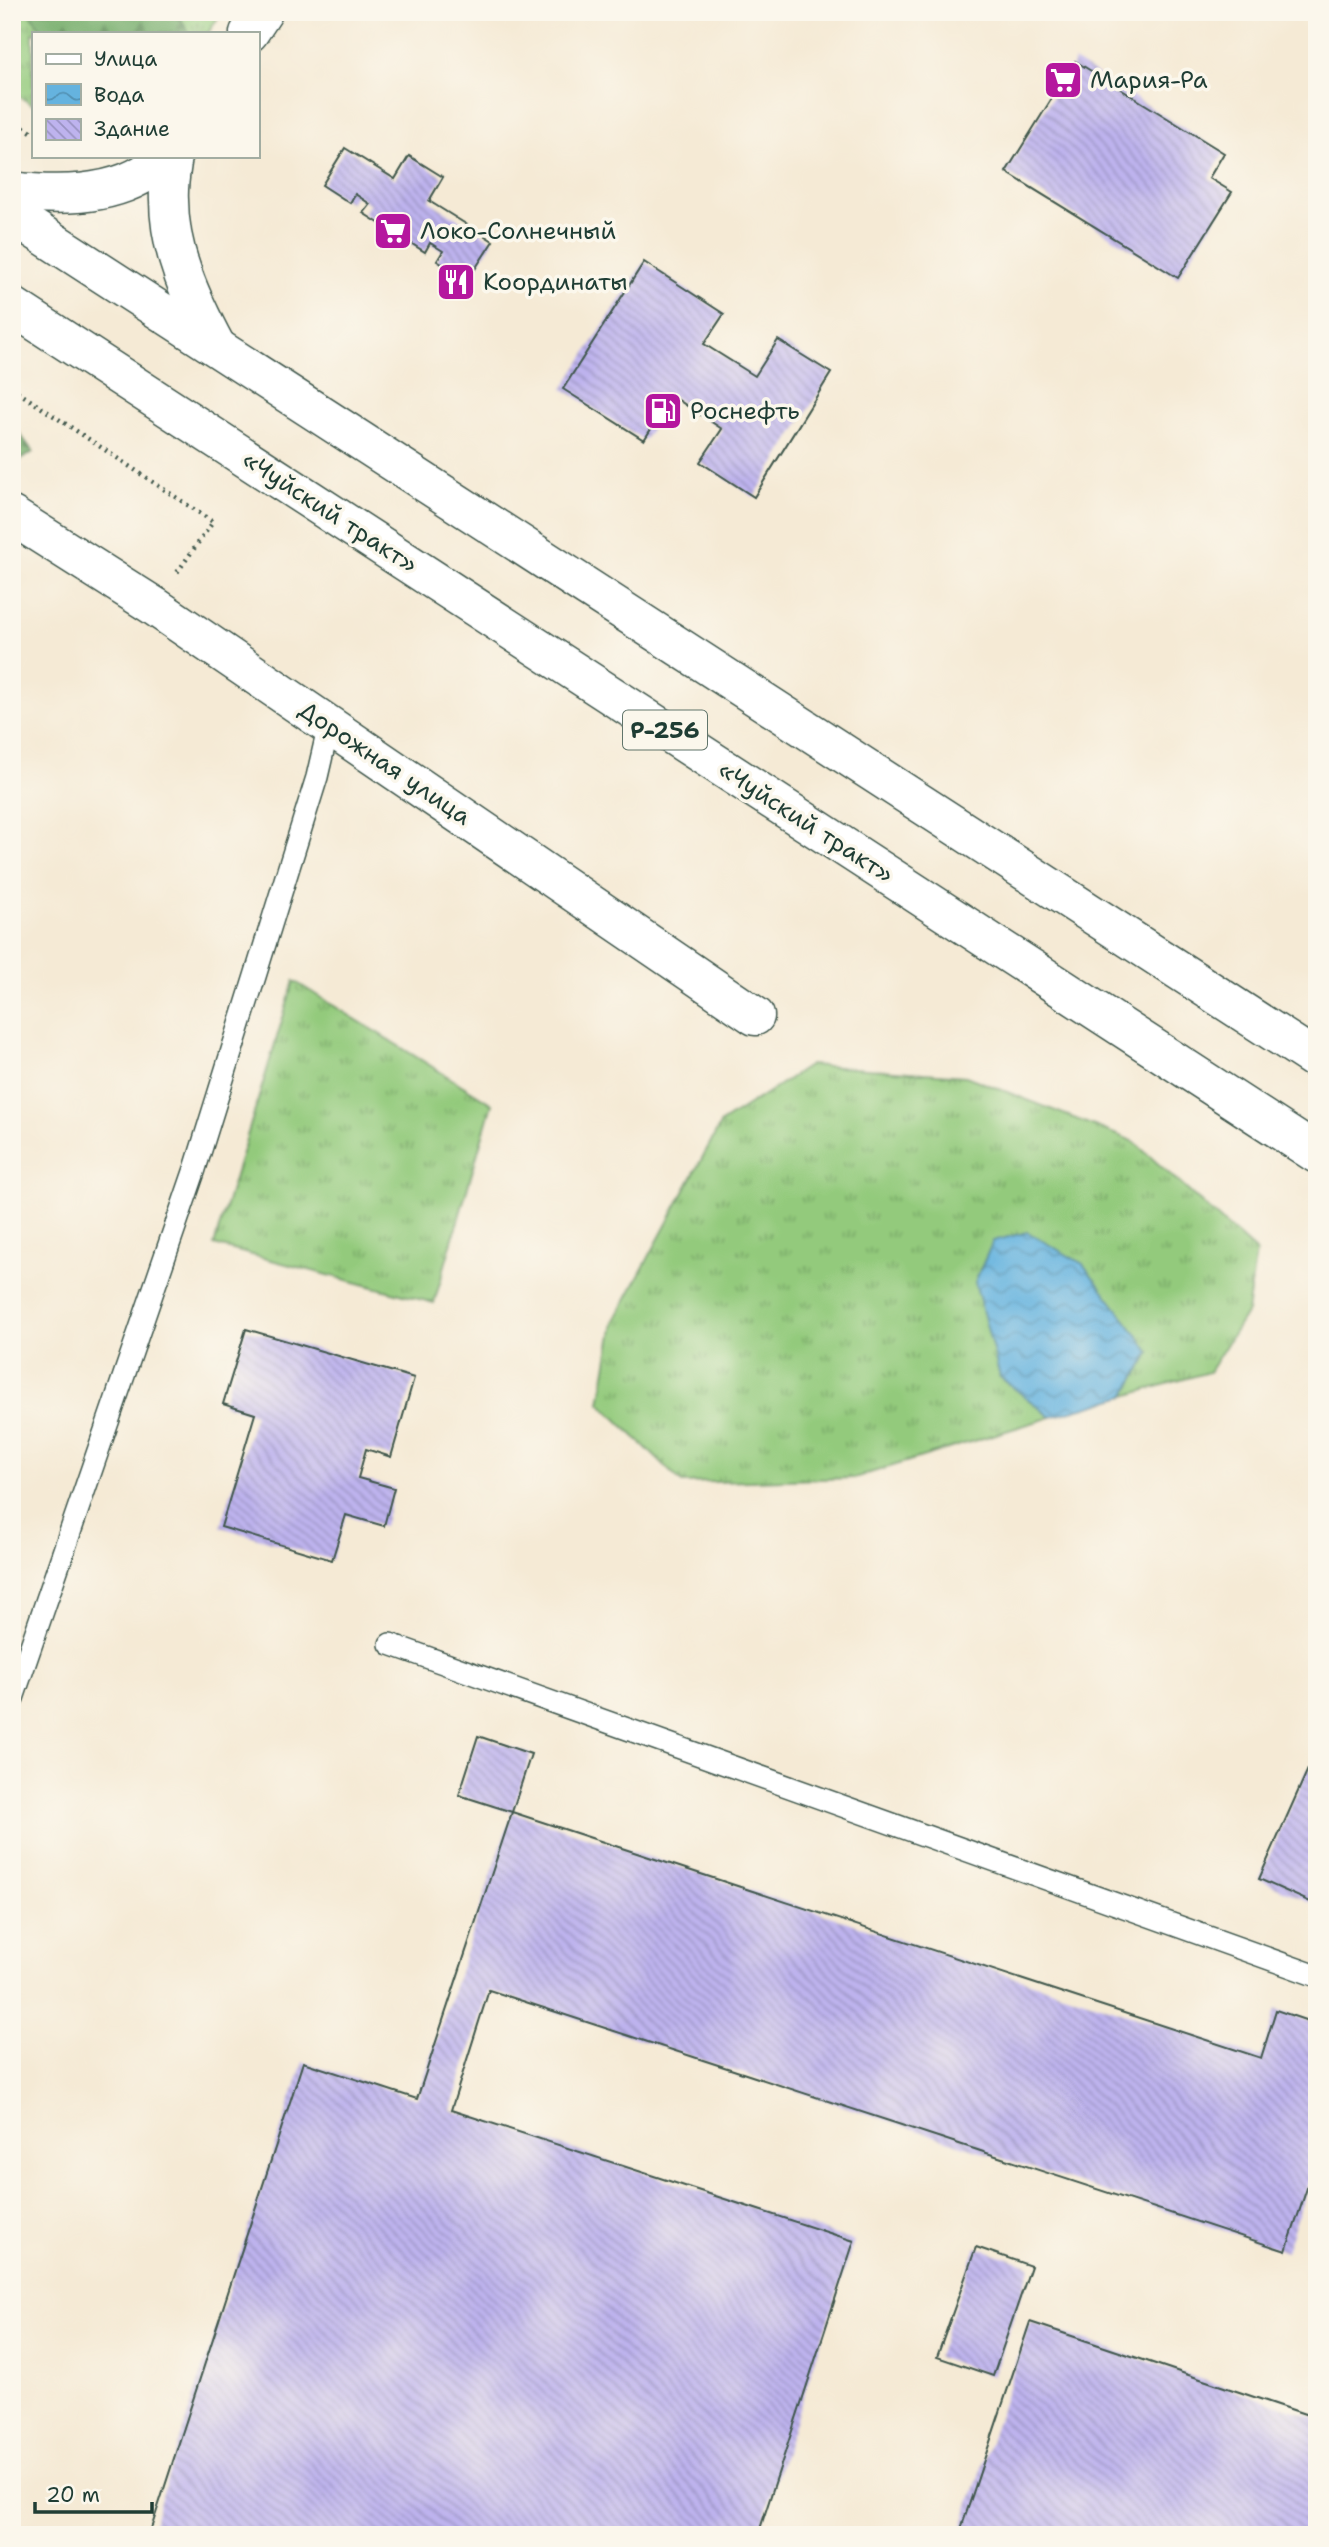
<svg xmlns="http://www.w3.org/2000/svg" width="1329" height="2547" font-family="'Shantell Sans',sans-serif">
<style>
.grass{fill:url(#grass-tufts);stroke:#598458;stroke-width:2}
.forest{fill:url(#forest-firs);stroke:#4a7650;stroke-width:2}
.water{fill:url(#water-waves);stroke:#42788a;stroke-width:2}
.building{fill:url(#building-back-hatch)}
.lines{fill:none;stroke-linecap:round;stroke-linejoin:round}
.lane-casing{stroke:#3f574c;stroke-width:24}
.street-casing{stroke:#3f574c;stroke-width:41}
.secondary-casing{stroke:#3f574c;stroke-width:41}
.highway-casing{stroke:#3f574c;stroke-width:41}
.path{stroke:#3f574c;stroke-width:4.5;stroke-dasharray:2 5;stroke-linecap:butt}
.lane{stroke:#fff;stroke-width:21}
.street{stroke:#fff;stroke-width:38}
.secondary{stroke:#fff;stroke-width:38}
.highway{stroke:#fff;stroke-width:38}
.labels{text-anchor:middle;stroke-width:7;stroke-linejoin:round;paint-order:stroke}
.shield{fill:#fbf7ec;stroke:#61756b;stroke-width:2}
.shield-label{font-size:23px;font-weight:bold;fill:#1f3d34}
.poi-label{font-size:24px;fill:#1f3d34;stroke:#fbf7ec;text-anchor:start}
.street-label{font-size:24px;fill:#1f3d34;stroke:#fbf7ec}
</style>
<defs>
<pattern id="grass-tufts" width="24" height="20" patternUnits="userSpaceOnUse" patternTransform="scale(1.75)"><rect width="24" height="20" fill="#93ca7c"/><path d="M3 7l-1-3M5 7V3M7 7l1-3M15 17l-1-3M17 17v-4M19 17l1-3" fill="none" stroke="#77a566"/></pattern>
<pattern id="forest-firs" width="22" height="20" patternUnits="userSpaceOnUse" patternTransform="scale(1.75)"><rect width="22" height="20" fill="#76ae6c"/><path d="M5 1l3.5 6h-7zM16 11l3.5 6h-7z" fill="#608f5a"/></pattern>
<pattern id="water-waves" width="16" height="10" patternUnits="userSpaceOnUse" patternTransform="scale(1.75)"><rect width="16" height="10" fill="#65b3df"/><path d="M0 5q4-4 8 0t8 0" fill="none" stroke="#5393b6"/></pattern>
<pattern id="building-back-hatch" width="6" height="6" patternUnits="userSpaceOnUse" patternTransform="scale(1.75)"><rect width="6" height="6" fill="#beb3ee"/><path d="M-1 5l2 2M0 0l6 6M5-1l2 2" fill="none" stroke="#9a93c2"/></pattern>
</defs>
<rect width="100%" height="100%" fill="#fbf7ec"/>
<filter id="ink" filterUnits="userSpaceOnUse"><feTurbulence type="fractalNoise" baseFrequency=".0143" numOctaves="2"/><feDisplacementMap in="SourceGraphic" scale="14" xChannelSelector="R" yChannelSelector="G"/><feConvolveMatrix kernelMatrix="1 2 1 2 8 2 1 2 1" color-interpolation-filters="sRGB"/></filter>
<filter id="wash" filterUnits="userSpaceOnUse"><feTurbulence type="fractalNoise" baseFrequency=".00686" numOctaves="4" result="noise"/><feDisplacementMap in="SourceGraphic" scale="28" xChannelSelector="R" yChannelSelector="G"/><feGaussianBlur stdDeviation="1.57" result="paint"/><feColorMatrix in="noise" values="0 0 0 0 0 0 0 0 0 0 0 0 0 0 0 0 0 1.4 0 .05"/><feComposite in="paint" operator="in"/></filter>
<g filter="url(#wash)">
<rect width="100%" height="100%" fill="#f5ead5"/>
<g class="grass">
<polygon points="12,12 222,12 208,33 33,33 33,105 12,92"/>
<polygon points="294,981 492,1104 434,1303 214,1245"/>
<polygon points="810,1065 966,1076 1133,1141 1256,1252 1247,1312 1209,1372 1125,1396 1150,1352 1000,1377 1051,1417 854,1478 682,1483 600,1403 614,1322 721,1123"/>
</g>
<g class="forest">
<polygon points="29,12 160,12 181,19 189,33 44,33"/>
<polygon points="12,423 33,452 17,462 12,459"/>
</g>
<polygon class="water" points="1027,1232 1083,1264 1150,1352 1125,1396 1051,1417 1000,1377 975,1282 993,1241"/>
<g id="blocks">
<g class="building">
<polygon points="1075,61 1224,153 1209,178 1232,192 1178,278 1006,172"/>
<polygon points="345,148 395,179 409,156 443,177 429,201 493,241 468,280 437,261 443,251 430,243 425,252 363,213 370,204 355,194 350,203 322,185"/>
<polygon points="644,262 724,314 704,344 755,376 778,340 831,373 754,497 700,462 722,429 672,396 644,440 563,389"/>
<polygon points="246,1329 414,1378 391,1457 366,1449 358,1478 394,1488 384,1526 346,1515 332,1560 221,1527 255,1414 223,1404"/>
<polygon points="478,1736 531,1754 512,1812 459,1795"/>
<polygon points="1308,1769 1317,1773 1317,1905 1259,1879"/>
<polygon points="512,1812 1261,2058 1276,2010 1317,2024 1317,2158 1286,2251 489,1990 451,2110 854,2241 758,2535 149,2535 303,2062 417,2099"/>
<polygon points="976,2247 1031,2266 993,2376 937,2357"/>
<polygon points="1030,2322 1317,2418 1317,2535 959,2535"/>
</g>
</g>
</g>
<g filter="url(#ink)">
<use href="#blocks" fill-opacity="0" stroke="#3f574c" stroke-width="2"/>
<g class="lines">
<g class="lane-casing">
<g id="lane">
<polyline points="390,1644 1317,1976"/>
<polyline points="12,1701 195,1169 317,777 329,725"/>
</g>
</g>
<g class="street-casing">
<polyline id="street" points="12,516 154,606 755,1016"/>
</g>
<g class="secondary-casing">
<g id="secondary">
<polyline points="249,33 263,12"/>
<path d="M12 191C55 196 107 197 145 173 152 168 159 161 165 156"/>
</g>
</g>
<g class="highway-casing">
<g id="highway">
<path d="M173 156C171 170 168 185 169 200 169 252 192 301 216 346"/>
<polyline points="12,215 1317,1060"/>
<polyline points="12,306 1317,1154"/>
</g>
</g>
<g class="path">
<polyline points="12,119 33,133"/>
<polyline points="12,388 213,522 176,574"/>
</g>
<use href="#lane" class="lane"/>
<use href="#street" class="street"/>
<use href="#secondary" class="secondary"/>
<use href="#highway" class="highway"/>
</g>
</g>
<defs>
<g id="supermarket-square" transform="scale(2.0125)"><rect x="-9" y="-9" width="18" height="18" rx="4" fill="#b5179e" stroke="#fbf7ec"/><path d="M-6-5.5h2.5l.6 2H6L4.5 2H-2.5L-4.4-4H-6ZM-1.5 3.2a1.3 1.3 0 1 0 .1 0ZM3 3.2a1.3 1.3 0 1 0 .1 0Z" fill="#fff"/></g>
<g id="restaurant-square" transform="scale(2.0125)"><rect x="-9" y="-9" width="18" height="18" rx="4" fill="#b5179e" stroke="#fbf7ec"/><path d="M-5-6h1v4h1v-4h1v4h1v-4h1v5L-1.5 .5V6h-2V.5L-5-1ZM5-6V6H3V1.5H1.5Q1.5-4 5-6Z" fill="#fff"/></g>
<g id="fuel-square" transform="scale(2.0125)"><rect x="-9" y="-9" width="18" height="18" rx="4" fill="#b5179e" stroke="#fbf7ec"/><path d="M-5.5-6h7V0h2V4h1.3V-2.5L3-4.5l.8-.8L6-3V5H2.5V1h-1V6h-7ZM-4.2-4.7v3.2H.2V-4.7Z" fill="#fff"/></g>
</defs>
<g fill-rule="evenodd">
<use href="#supermarket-square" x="1063" y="80"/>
<use href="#supermarket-square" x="393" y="231"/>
<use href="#restaurant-square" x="456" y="282"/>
<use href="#fuel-square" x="663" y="411"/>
</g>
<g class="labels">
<rect class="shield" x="623" y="710.5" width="84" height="39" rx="5"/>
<g class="shield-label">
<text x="665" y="738">Р-256</text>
</g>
<g class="poi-label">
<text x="1090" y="88">Мария-Ра</text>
<text x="420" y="239">Локо-Солнечный</text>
<text x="483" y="290">Координаты</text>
<text x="690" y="419">Роснефть</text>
</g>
<g class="street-label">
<text transform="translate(330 512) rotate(33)" y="8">«Чуйский тракт»</text>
<text transform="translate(385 763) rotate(34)" y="8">Дорожная улица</text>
<text transform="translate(806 822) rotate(33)" y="8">«Чуйский тракт»</text>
</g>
</g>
<rect width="1329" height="2547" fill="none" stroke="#fbf7ec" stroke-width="42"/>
<rect x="32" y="32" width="228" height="126" fill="#fbf7ec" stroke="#a3ada2" stroke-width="2"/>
<rect x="46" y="54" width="35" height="10" fill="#ffffff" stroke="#a3ada2" stroke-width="2"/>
<text x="94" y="66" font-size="21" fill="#1f3d34">Улица</text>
<rect x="46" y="84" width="35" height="21" fill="url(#water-waves)" stroke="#a3ada2" stroke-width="2"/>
<text x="94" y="102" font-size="21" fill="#1f3d34">Вода</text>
<rect x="46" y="119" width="35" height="21" fill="url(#building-back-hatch)" stroke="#a3ada2" stroke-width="2"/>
<text x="94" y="136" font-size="21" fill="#1f3d34">Здание</text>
<path d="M35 2502v10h117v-10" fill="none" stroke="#1f3d34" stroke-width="3.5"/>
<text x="46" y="2502" font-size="21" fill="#1f3d34" stroke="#fbf7ec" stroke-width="5" paint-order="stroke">20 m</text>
</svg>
